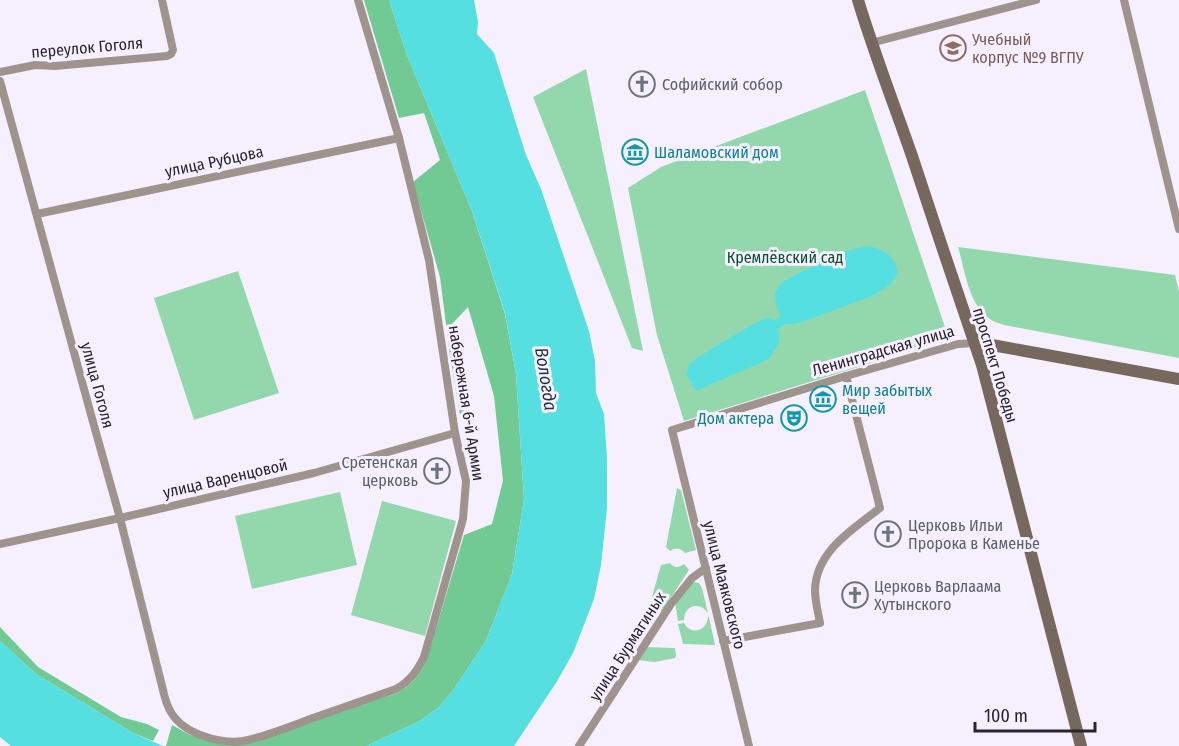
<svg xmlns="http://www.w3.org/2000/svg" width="1179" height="746" font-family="'Fira Sans Condensed',sans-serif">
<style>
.green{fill:#93d7ac}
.forest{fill:#71ca94}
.water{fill:#55dfe1}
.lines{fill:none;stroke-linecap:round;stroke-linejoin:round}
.minor{stroke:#9f948d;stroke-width:8}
.secondary{stroke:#77685e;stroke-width:12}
.labels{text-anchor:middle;stroke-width:6;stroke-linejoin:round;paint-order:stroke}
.education-label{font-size:16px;fill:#785e54;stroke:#f6effe;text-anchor:start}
.street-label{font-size:16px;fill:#28232c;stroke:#f6effe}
.worship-label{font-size:16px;fill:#5b616d;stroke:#f6effe;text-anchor:start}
.culture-label{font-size:16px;fill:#0d838f;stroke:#f6effe;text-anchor:start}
.park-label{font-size:16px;fill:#08502e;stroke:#f6effe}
.water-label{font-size:18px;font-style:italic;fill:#1d3434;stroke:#f6effe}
</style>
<rect width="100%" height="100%" fill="#f6effe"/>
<g class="green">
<polygon points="586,69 643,351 632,348 533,97"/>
<polygon points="865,90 949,339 684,421 657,335 628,188 661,167"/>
<path d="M958 247 1175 275 1179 292V358L1004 325C999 323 994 322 990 319 968 304 965 270 958 247Z"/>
<polygon points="238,271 279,393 194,420 154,298"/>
<path d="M677 488 681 490 696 550 685 553C680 548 676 547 670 551L666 547Z"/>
<polygon points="340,492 357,565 252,589 235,516"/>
<polygon points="382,501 456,521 425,636 351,615"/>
<path d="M670 563C674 568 678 568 684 564L689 570 662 611 650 604 661 565Z"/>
<path d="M693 582 699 583 702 588 708 613C706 611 704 608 701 607 691 603 684 611 684 620L678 621 675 602Z"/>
<path d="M708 617H709L715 645 683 644 678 624 684 623C691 636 707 631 708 617Z"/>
<polygon points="645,647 675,648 676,656 675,658 655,662 638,660"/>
</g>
<g class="forest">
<path d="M364 0H389L407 55 472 211 505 314 516 374 524 499 512 574 486 641 452 692 438 708 418 722 366 746H166L172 725 190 735 242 743 397 693C412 685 420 674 427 659L464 535 492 524 503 481 494 396 468 307 452 324 459 372 470 403 460 415 450 355 440 277 413 182 440 160 424 113 399 118Z"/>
<polygon points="0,627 38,667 121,717 147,724 159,730 153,741 133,733 36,674 0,641"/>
</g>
<g class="water">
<polygon points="389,0 474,0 478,22 477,34 494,53 526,155 541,189 589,331 595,361 596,393 604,414 607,458 607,508 601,565 594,599 573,653 556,683 514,746 366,746 418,722 438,708 452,692 486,641 512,574 524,499 516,374 505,313 472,211 407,55"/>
<path d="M869 246C886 251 893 255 898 272L891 284 872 296 802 322 792 324H785L777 330 779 334V342L769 359 698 390 695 389 686 374 690 363 716 346 752 325 763 319 771 318 774 321 781 316 776 305 775 293 782 282 799 273 833 257 853 249Z"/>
<polygon points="0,641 36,674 133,733 163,746 11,746 0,737"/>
</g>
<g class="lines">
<g class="minor">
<polyline points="1124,0 1179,229"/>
<polyline points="871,43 1036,0"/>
<polyline points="0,72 35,65 55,66 167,56 171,54 173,50 162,0"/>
<path d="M0 81 93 422 120 518 165 698C167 705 170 712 175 718 189 735 221 744 243 741 265 737 291 726 313 718 341 708 368 699 396 689 410 681 417 671 424 657L463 519 466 481 455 433 429 260 399 138 358 0"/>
<polyline points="37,214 399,138"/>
<polyline points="0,544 120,518 314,473 455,433"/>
<path d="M723 641 820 623C818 612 815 601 815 590 816 551 853 529 880 508L846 376"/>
<polyline points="579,746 671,604 692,578 706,568"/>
<polyline points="749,746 672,430 846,376 958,344 975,343"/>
</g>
<g class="secondary">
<path d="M858 0C874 53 894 104 912 156 935 226 958 295 982 365L1081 746"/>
<polyline points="975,343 992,345 1179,379"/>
</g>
</g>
<defs>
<g id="university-ring" transform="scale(1.35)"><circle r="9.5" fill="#f6effe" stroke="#8d6e63" stroke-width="1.5"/><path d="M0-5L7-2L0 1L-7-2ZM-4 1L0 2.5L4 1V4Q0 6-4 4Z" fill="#8d6e63"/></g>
<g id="church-ring" transform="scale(1.35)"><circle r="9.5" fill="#f6effe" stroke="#6b7280" stroke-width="1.5"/><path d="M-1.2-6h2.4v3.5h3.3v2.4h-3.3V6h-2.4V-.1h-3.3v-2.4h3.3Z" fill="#6b7280"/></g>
<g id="museum-ring" transform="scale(1.35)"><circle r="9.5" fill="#f6effe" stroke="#0f9aa8" stroke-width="1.5"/><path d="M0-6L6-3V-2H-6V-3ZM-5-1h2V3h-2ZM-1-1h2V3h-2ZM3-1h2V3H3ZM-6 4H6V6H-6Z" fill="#0f9aa8"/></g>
<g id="theatre-ring" transform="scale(1.35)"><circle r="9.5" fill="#f6effe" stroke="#0f9aa8" stroke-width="1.5"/><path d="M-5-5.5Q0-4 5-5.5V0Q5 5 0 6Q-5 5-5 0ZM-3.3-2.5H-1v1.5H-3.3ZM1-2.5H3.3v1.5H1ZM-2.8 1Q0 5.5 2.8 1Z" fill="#0f9aa8"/></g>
</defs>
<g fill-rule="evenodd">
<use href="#university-ring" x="953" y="48"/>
<use href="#church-ring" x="642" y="84"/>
<use href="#museum-ring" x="635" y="152"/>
<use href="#museum-ring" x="823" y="399"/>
<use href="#theatre-ring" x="794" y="418"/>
<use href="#church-ring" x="437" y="471"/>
<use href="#church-ring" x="888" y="534"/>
<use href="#church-ring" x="855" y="595"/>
</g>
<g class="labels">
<g class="education-label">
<text x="972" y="45">Учебный<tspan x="972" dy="18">корпус №9 ВГПУ</tspan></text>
</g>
<g class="street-label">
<text transform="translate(87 47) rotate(-5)" y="6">переулок Гоголя</text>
<text transform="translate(214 161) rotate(-12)" y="6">улица Рубцова</text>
<text transform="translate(883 350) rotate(-16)" y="6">Ленинградская улица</text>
<text transform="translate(996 365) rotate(73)" y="6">проспект Победы</text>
<text transform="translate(98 385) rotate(75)" y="6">улица Гоголя</text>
<text transform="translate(467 403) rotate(81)" y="6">набережная 6-й Армии</text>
<text transform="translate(225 478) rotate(-13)" y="6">улица Варенцовой</text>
<text transform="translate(725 585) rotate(76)" y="6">улица Маяковского</text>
<text transform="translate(627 646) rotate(-57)" y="6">улица Бурмагиных</text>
</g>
<g class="worship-label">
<text x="662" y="90">Софийский собор</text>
<text x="418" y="468" text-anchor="end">Сретенская<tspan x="418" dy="18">церковь</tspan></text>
<text x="908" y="531">Церковь Ильи<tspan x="908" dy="18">Пророка в Каменье</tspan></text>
<text x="874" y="592">Церковь Варлаама<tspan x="874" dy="18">Хутынского</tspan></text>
</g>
<g class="culture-label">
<text x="654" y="158">Шаламовский дом</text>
<text x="842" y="396">Мир забытых<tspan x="842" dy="18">вещей</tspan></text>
<text x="774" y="424" text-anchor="end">Дом актера</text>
</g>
<g class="park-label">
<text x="785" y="263">Кремлёвский сад</text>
</g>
<g class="water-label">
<text transform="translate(546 379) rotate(81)" y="6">Вологда</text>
</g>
</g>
<path d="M975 722v9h120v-9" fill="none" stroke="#28232c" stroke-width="3"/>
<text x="984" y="722" font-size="18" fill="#28232c" stroke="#f6effe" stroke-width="4.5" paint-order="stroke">100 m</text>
</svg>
